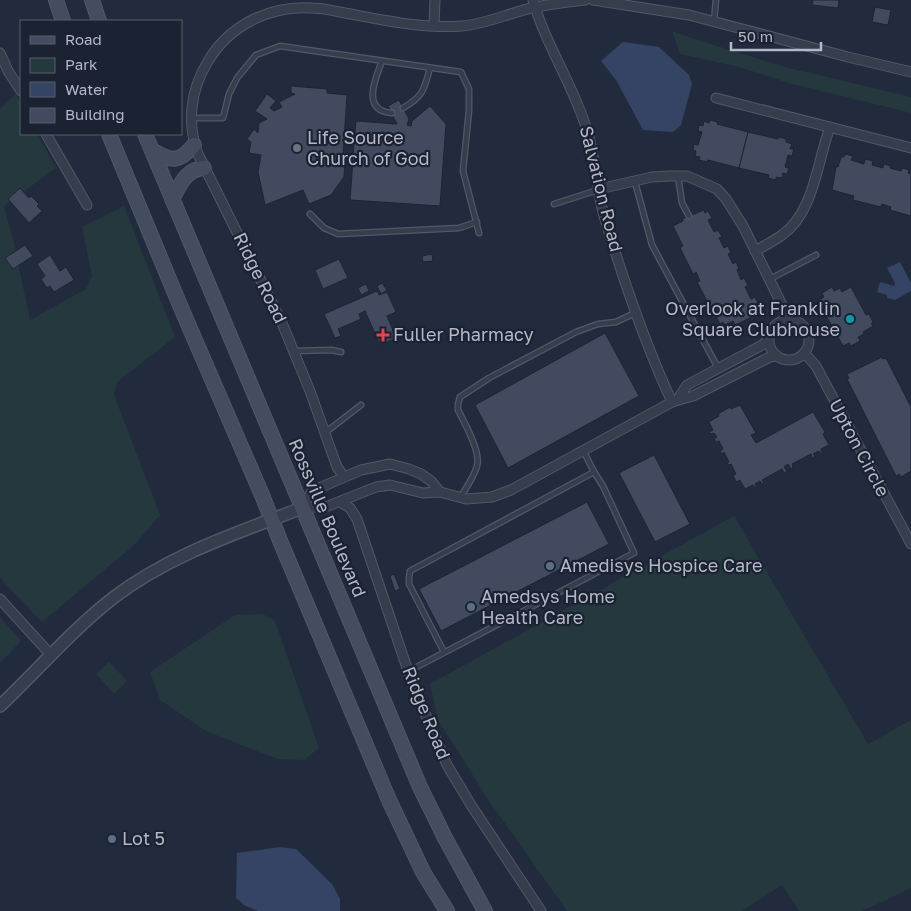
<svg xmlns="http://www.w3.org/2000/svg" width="911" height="911" font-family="'Golos Text',sans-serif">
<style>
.green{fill:#24383e}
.water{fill:#354464}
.building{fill:#414a5f;stroke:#1d2433}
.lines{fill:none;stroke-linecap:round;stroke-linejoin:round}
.service-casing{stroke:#515868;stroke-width:7}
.minor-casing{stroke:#515868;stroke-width:11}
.tertiary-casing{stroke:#515868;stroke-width:14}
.secondary-casing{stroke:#515868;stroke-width:16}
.service{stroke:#363d4d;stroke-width:4.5}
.minor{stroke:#363d4d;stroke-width:9}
.tertiary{stroke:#363d4d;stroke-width:11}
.secondary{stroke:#444c60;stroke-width:14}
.worship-dot{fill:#6b7280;stroke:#1b2231;stroke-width:2}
.culture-dot{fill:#0f9aa8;stroke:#1b2231;stroke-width:2}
.health-dot{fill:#e0444e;stroke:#1b2231;stroke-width:2}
.service-dot{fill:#5c6f8a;stroke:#1b2231;stroke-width:2}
.labels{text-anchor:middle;stroke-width:4.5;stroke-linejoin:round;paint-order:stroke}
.poi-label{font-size:18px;fill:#b2b8c8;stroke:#1b2231;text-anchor:start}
.street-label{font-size:18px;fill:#b2b8c8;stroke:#1b2231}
</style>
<rect width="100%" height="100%" fill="#222b3d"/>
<g class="green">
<polygon points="672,31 688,37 785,67 911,97 911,113 789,83 739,67 680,54"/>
<polygon points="16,94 21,105 21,134 37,134 56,168 4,206 14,243 30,320 86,289 92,276 82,227 124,206 175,337 117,382 114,395 160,515 133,546 42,622 0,578 0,109"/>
<polygon points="734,516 868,744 911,720 911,888 862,911 799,911 782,885 742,911 567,911 489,801 438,720 430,684"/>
<polygon points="263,614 275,621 319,748 304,760 277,759 206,731 160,700 150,672 235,615"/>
<polygon points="0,617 21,641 0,663"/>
<polygon points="109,662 127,681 114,694 96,674"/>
</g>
<g class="water">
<polygon points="623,42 659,47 689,75 692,84 681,125 673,132 643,130 616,80 601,61"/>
<polygon points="900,262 911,283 911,291 895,300 887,298 887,295 877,292 880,282 894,286 895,283 887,268"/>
<polygon points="280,847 296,849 332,884 340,899 340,911 258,911 244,905 236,898 237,853"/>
</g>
<g class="building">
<polygon points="813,0 839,0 838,8 812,5"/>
<polygon points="875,7 891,10 888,25 872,22"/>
<polygon points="291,86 327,89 327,93 347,95 343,155 353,155 356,121 397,124 388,106 399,100 409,119 407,125 411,126 412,121 430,106 446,124 440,206 350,200 353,160 345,159 344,177 331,195 309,204 303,190 265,205 258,172 261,155 249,153 251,142 247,139 254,129 258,133 259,123 267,119 255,111 267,94 276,101 270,108 274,111 282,107 279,102 295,94 291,93"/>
<polygon points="710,120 718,122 717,124 748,132 739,168 708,160 707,162 699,160 700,157 695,156 696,151 693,150 694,144 698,145 702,132 698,131 699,125 703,126 704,121 709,123"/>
<polygon points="748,132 778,139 779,137 786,139 786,142 792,144 790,149 794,149 792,156 788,155 785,167 789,168 787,174 783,173 782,178 776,177 776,180 768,178 769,175 739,168"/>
<polygon points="845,154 853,156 851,160 864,164 865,159 873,161 872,165 883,168 884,164 891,166 890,168 901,171 902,168 909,170 908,173 911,174 911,216 890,210 891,207 882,204 881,207 853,200 854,196 832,190 836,167 838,167 841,157 844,157"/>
<polygon points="20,188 29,198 31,196 39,204 37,206 42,211 29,223 8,199"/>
<polygon points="704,210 705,213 708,211 712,218 708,220 714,232 718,230 722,237 719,238 724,248 728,246 731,253 728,254 733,264 736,262 739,269 737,270 741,280 744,278 748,285 745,287 751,299 755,297 758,303 754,305 756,308 749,312 752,317 735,325 733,321 725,325 723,322 720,324 716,316 719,315 714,305 710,307 697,282 700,281 696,272 693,274 680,248 683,246 673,226 683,221 682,219"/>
<polygon points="25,245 33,256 13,269 5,258"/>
<polygon points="432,254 433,261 423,262 422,256"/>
<polygon points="50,255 60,271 66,267 74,280 54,292 50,286 47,288 41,279 45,276 37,264"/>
<polygon points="339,259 348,278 323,289 315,270"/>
<polygon points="382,283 387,290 381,294 377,286"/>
<polygon points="366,284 369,291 361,295 358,288"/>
<polygon points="832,287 834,291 840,288 842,292 851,287 866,315 869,314 873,322 871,324 873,326 863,332 864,334 858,337 860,341 851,346 849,343 843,346 824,312 825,311 819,300 824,297 822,293"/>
<polygon points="377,291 379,295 387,292 396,312 387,316 396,338 380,345 365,311 359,314 361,319 338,329 341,336 335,338 324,314"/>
<polygon points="605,333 639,396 508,468 475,405"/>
<polygon points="882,357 883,359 886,358 911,407 911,471 901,477 899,474 896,476 847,379 849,378 847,374"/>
<polygon points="740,405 756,433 751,435 756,443 813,412 825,432 823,434 829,445 821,449 822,453 821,454 819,451 813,454 815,456 812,458 811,454 792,464 793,467 791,469 788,464 784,467 787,471 784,473 782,469 762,480 764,483 762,484 760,481 755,484 757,487 755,488 753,485 745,489 740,480 736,482 733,475 736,474 731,464 728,465 727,463 729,462 724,452 721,454 720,452 723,449 719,441 716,442 714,439 717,437 714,433 711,434 709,432 713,430 709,422 719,416 718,414 730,407 731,409"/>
<polygon points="654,455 690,524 655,542 619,473"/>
<polygon points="587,502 609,544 441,631 419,589"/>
<polygon points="394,574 400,589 395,591 390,576"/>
</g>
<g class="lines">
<g class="service-casing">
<g id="service">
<polyline points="714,21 716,0"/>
<path d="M382 61C375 79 361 111 392 113"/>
<path d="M403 108C424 96 424 89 430 68"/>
<polyline points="191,118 223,118 229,94 237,78 256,55 280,46 461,72 469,89 469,110 463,171 479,233"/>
<polyline points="678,176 682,203 689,216"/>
<polyline points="635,182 652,245 718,368"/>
<polyline points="554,204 598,190"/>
<polyline points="310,214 324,228 338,234 459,228 477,222"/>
<polyline points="770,279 816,255"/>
<polyline points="294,351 331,350 341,352"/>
<polyline points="326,432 361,405"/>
<polyline points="584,452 594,472"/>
<path d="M460 498C466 488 474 477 477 466 481 452 465 424 458 410V404L460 397 489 378 576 332 598 324 616 322 635 313"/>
<polyline points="409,671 634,553 603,486 594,472 410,571 409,578 409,584 444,652"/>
</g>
</g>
<g class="minor-casing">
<g id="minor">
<path d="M533 0C546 46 573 84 587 130 596 158 596 188 604 216 623 279 644 342 672 402"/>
<polyline points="593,0 689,15 848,57 911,72"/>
<polyline points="434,25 435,0"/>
<polyline points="0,53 8,71 21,91"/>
<polyline points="716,98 911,148"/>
<polyline points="46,134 87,205"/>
<polyline points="599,189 652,177 669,176 687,176 717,189 726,199 743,226 784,309 785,320"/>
<path d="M755 251C764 246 774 241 782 235 814 213 817 162 830 127"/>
<circle cx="789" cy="340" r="20"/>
<polyline points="804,354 809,358 816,366 911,544"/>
<polyline points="678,399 687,385 764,344 769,337"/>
<path d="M344 477 337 467 310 391 282 323 198 154C187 124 190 91 207 63 228 26 269 5 312 8 323 8 334 11 345 13 383 20 423 29 462 26 487 24 511 12 536 7 552 4 568 2 585 0"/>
<polyline points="340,502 350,508 357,519 412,683 447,765 471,805 541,911"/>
<polyline points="302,508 328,506 376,487 390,485 423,493 440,492 466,499 492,497 511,490 672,402 693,396 770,357 776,356"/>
<polyline points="302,508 312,491 361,470 390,464 409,469 421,474 431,481 440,492"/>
<polyline points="0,599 51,655"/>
</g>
</g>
<g class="tertiary-casing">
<path id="tertiary" d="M0 706C38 670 72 630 113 598 169 555 237 533 302 508"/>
</g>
<g class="secondary-casing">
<g id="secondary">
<polyline points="56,0 63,21"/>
<polyline points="92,0 99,21"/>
<polyline points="109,134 179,303 262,495 281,543 389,800 423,872 447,911"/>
<polyline points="145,134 420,787 445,838 485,911"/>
<path d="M152 150C172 162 179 163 194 145"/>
<path d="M172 199C180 185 186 169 204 168"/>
</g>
</g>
<use href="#service" class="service"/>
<use href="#minor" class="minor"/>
<use href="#tertiary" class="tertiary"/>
<use href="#secondary" class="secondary"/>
</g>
<circle class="worship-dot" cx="297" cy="148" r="5"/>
<circle class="culture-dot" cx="850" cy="319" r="5"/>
<path class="health-dot" d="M380.5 327.5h5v5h5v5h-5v5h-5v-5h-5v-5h5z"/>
<g class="service-dot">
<circle cx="550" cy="566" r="5"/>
<circle cx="471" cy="607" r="5"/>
<circle cx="112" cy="839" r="5"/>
</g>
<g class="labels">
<g class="poi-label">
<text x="307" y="144">Life Source<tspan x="307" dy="21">Church of God</tspan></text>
<text x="840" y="315" text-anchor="end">Overlook at Franklin<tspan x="840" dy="21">Square Clubhouse</tspan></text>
<text x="393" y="341">Fuller Pharmacy</text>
<text x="560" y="572">Amedisys Hospice Care</text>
<text x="481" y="603">Amedsys Home<tspan x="481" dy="21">Health Care</tspan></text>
<text x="122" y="845">Lot 5</text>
</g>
<g class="street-label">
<text transform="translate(601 189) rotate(76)" y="6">Salvation Road</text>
<text transform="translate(260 278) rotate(64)" y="6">Ridge Road</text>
<text transform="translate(859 448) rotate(62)" y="6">Upton Circle</text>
<text transform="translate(327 518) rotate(67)" y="6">Rossville Boulevard</text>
<text transform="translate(426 713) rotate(68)" y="6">Ridge Road</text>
</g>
</g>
<rect x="20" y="20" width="162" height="115" fill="#1b2231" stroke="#575e6d"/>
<rect x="30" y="36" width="25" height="8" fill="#444c60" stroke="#575e6d"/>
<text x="65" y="45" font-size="15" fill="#b2b8c8">Road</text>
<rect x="30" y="58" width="25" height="15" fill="#24383e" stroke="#575e6d"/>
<text x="65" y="70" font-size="15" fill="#b2b8c8">Park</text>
<rect x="30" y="82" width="25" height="15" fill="#354464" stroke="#575e6d"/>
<text x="65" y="95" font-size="15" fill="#b2b8c8">Water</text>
<rect x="30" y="108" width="25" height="15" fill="#414a5f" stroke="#575e6d"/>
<text x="65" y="120" font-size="15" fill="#b2b8c8">Building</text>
<path d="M731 42v8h90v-8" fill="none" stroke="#b2b8c8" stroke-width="2.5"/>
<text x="738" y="42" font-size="15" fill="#b2b8c8" stroke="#1b2231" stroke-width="4" paint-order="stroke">50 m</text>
</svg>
